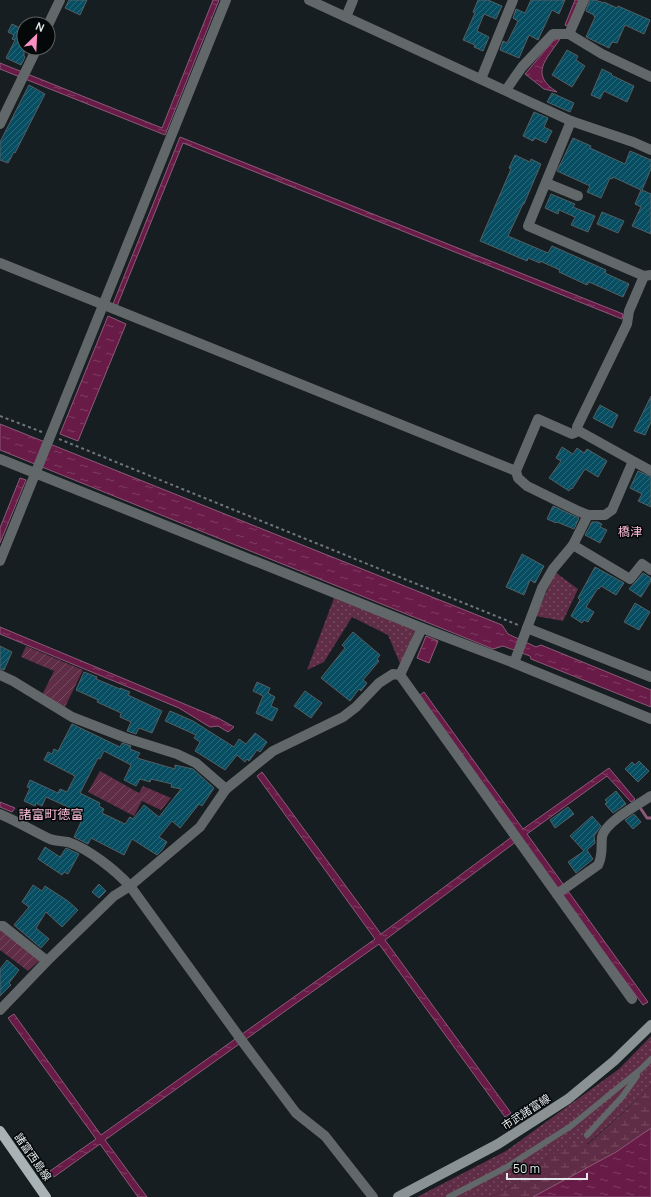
<svg xmlns="http://www.w3.org/2000/svg" width="651" height="1197" font-family="Manrope,'Noto Sans JP',sans-serif">
<style>
.grass{fill:url(#grass-dots)}
.wetland{fill:url(#wetland-marsh)}
.garden{fill:url(#garden-furrows)}
.water{fill:url(#water-ripples);stroke:#8d5978}
.lines{fill:none;stroke-linecap:round;stroke-linejoin:round}
.stream{stroke:#8d5978;stroke-width:3}
.building{fill:url(#building-hatch);stroke:#545e62;fill-rule:evenodd}
.path{stroke:#70777a;stroke-width:2;stroke-dasharray:3 3;stroke-linecap:butt}
.lane{stroke:#626769;stroke-width:6}
.street{stroke:#626769;stroke-width:10}
.secondary{stroke:#8a9294;stroke-width:10}
.primary{stroke:#a9b3b6;stroke-width:10}
.labels{text-anchor:middle;stroke-width:3;stroke-linejoin:round;paint-order:stroke}
.street-label{font-size:11px;fill:#e3e9eb;stroke:#050809}
.neighbourhood-label{font-size:12px;fill:#febfdb;stroke:#050809}
.quarter-label{font-size:13px;fill:#febfdb;stroke:#050809}
</style>
<defs>
<pattern id="grass-dots" width="8" height="8" patternUnits="userSpaceOnUse"><rect width="8" height="8" fill="#602d46"/><path d="M2 2h.1M6 6h.1" fill="none" stroke="#774b61" stroke-width="1.8" stroke-linecap="round"/></pattern>
<pattern id="wetland-marsh" width="20" height="14" patternUnits="userSpaceOnUse"><rect width="20" height="14" fill="#602d46"/><path d="M1 5h8M5 5V1M11 12h8M15 12V8" fill="none" stroke="#774b61"/></pattern>
<pattern id="garden-furrows" width="10" height="10" patternUnits="userSpaceOnUse"><rect width="10" height="10" fill="#602d46"/><path d="M-1 1l2-2M0 10L10 0M9 11l2-2" fill="none" stroke="#774b61"/></pattern>
<pattern id="water-ripples" width="26" height="14" patternUnits="userSpaceOnUse"><rect width="26" height="14" fill="#681b46"/><path d="M2 4q2-2 4 0t4 0M15 11q2-2 4 0t4 0" fill="none" stroke="#7d3c61"/></pattern>
<pattern id="building-hatch" width="6" height="6" patternUnits="userSpaceOnUse"><rect width="6" height="6" fill="#074e62"/><path d="M-1 1l2-2M0 6l6-6M5 7l2-2" fill="none" stroke="#2b6879"/></pattern>
</defs>
<rect width="100%" height="100%" fill="#161e22"/>
<g class="grass">
<polygon points="555,572 578,589 563,621 536,616"/>
<polygon points="334,598 415,630 401,666 388,635 352,617 324,662 307,670"/>
<polygon points="651,1036 651,1085 643,1095 587,1144 568,1144 512,1186 490,1197 417,1197 506,1151 619,1069"/>
</g>
<polygon class="wetland" points="651,1085 651,1148 563,1197 490,1197 512,1186 568,1143 588,1144 643,1095"/>
<g class="garden">
<polygon points="26,646 83,670 65,707 42,695 54,671 21,657"/>
<polygon points="100,771 139,793 143,786 171,798 161,810 142,801 134,816 88,792"/>
<polygon points="0,929 40,960 28,971 0,950"/>
</g>
<g class="water">
<polygon points="213,0 219,0 165,135 0,69 0,63 162,128"/>
<polygon points="575,0 579,0 568,25 566,26 565,25"/>
<path d="M557 39H560C546 60 529 74 557 92L544 89 525 74 553 41Z"/>
<polygon points="180,137 623,314 622,319 183,143 117,306 113,304"/>
<polygon points="108,316 126,324 78,441 60,434"/>
<polygon points="0,424 502,625 508,634 536,647 541,645 651,690 651,707 531,659 530,656 503,646 493,649 0,450"/>
<polygon points="20,478 26,480 0,543 0,528"/>
<polygon points="0,627 218,718 234,727 228,732 218,726 210,727 179,708 0,634"/>
<polygon points="426,636 438,641 429,663 417,658"/>
<polygon points="424,692 523,829 609,768 635,799 631,802 607,776 527,834 648,1002 643,1005 559,892 521,838 385,940 511,1113 505,1117 379,944 105,1140 147,1197 138,1197 100,1144 54,1177 50,1171 96,1139 8,1018 14,1014 101,1135 375,939 257,776 262,772 381,934 517,833 419,696"/>
<polygon points="0,802 15,808 12,812 0,807"/>
<polygon points="651,1128 651,1197 533,1197 616,1152"/>
</g>
<g class="lines">
<polyline class="stream" points="639,806 647,818 651,818"/>
</g>
<g class="building">
<polygon points="69,0 87,0 80,15 65,8"/>
<polygon points="478,0 488,0 502,6 496,19 484,14 477,31 489,37 483,51 474,47 475,45 463,40 475,13 473,12"/>
<polygon points="531,0 565,0 559,14 552,10 538,40 529,35 519,58 500,50 503,41 507,43 518,21 513,18 516,9 525,13"/>
<polygon points="590,0 595,0 604,3 604,2 617,8 618,6 650,20 644,34 625,25 617,43 612,42 609,48 586,37 595,17 594,16 594,15 586,11"/>
<polygon points="12,24 24,30 24,56 25,57 21,65 6,58 15,40 12,39 14,35 8,32"/>
<polygon points="567,50 578,56 576,60 585,66 572,87 552,75"/>
<polygon points="602,69 612,74 611,75 634,86 627,102 604,91 600,99 591,95"/>
<polygon points="29,85 45,94 15,153 14,152 8,163 0,160 0,142"/>
<polygon points="552,93 574,103 570,112 547,102"/>
<polygon points="534,112 548,118 544,127 552,131 546,143 535,138 533,141 523,136"/>
<polygon points="573,138 591,146 590,148 625,164 630,151 651,160 651,169 642,190 651,194 651,234 632,226 641,207 635,204 641,190 613,177 612,179 610,178 601,198 587,192 590,186 557,171"/>
<polygon points="515,155 530,162 531,159 541,164 524,204 523,204 508,236 548,253 552,246 606,270 605,273 629,284 623,297 589,282 587,285 559,272 560,270 540,261 540,263 528,258 527,261 480,241 511,169 509,168"/>
<polygon points="551,194 575,204 573,207 595,216 588,232 571,225 575,217 559,210 558,214 545,208"/>
<polygon points="602,212 624,221 618,233 597,224"/>
<polygon points="651,396 651,422 645,435 634,431"/>
<polygon points="600,405 618,415 612,428 593,418"/>
<polygon points="562,447 573,454 577,448 584,453 587,449 607,461 598,477 585,469 572,489 571,488 569,491 549,478 561,461 556,458"/>
<polygon points="638,471 651,477 651,507 638,501 642,494 630,488"/>
<polygon points="553,506 579,518 574,529 557,522 556,523 547,519"/>
<polygon points="592,522 598,522 602,524 600,527 607,530 600,543 585,535"/>
<polygon points="522,554 544,566 535,583 530,580 524,595 506,587"/>
<polygon points="595,567 624,583 616,595 601,586 599,589 598,588 586,607 594,612 588,622 584,620 582,623 571,616 580,600 578,598"/>
<polygon points="643,573 651,578 651,581 641,597 629,589"/>
<polygon points="635,603 650,612 639,630 624,622"/>
<polygon points="353,632 380,655 377,659 379,661 363,680 367,683 361,691 359,689 350,701 321,678 345,648 342,645"/>
<polygon points="0,646 12,652 4,670 0,669"/>
<polygon points="84,672 97,677 96,679 120,689 120,688 130,692 128,695 162,711 152,733 139,728 136,734 127,731 131,722 120,717 121,713 97,702 98,700 76,690"/>
<polygon points="257,682 270,688 268,693 275,697 271,706 278,709 272,721 256,713 263,696 253,691"/>
<polygon points="305,691 322,703 311,718 294,706"/>
<polygon points="170,711 193,721 234,747 239,739 246,744 255,733 267,742 260,752 257,750 249,761 247,759 245,762 237,755 225,770 195,751 200,742 194,738 196,735 165,721"/>
<path d="M72 724 120 747 122 743 131 746 130 749 140 753 137 758 175 769V765L193 769 214 788 202 806 199 804 180 828 172 821 159 837 167 842 162 850 157 855 132 839 124 855 91 838 88 844 74 837 82 820 66 811 68 807 46 797 42 806 36 803 35 806 24 801 30 788 27 787 30 780 58 793 60 789 67 792 75 776 44 760 48 752 52 754 54 749 58 751ZM104 751 131 765 124 780 136 786 140 779 150 782 151 779 172 784 171 787 181 789 159 817 144 805 133 819 130 817 125 824 102 813 104 809 99 806 100 803 80 793 98 758 100 759Z"/>
<polygon points="639,761 649,771 638,782 625,769 632,762 635,765"/>
<polygon points="616,791 626,804 613,813 605,804 607,802 605,800"/>
<polygon points="568,807 574,814 555,828 550,820"/>
<polygon points="634,814 641,822 633,829 625,820"/>
<polygon points="592,816 601,826 594,836 595,843 587,850 593,859 576,873 568,862 584,851 570,836"/>
<polygon points="45,847 60,857 66,848 79,854 68,874 64,872 62,875 38,859"/>
<polygon points="99,884 106,891 99,898 92,892"/>
<polygon points="33,885 42,891 45,886 68,901 78,910 62,927 46,912 36,928 49,939 41,948 14,925 29,907 22,902"/>
<polygon points="7,960 19,970 9,983 11,985 0,996 0,969"/>
</g>
<g class="lines">
<g class="path">
<polyline points="0,416 42,432"/>
<polyline points="59,439 518,625"/>
</g>
<g class="lane">
<polyline points="587,1135 622,1097 637,1076"/>
<polyline points="449,1197 507,1167 571,1126 641,1069 651,1059"/>
</g>
<g class="street">
<polyline points="309,0 571,121 633,142 651,150"/>
<polyline points="346,17 353,0"/>
<polyline points="48,25 60,0"/>
<polyline points="569,34 584,0"/>
<polyline points="481,79 513,0"/>
<polyline points="506,90 522,67 553,34 569,34 602,54 651,77"/>
<polyline points="571,121 528,226 644,276 651,275"/>
<polyline points="0,124 37,48"/>
<polyline points="546,183 578,196"/>
<polyline points="0,263 516,471"/>
<polyline points="579,431 577,427 627,324 629,311 644,276"/>
<polyline points="0,459 422,628 514,663 651,719"/>
<polyline points="633,461 579,431 572,434 538,419 516,471 518,478 527,486 578,511 588,515 605,515 612,510 633,461 651,471"/>
<polyline points="573,545 630,579 642,564 651,570"/>
<polyline points="0,561 226,0"/>
<polyline points="527,628 651,677"/>
<polyline points="514,663 542,588 553,569 573,545 588,515"/>
<polyline points="0,675 13,681 72,717 126,738 177,754 196,763 226,789"/>
<polyline points="400,675 422,628"/>
<path d="M0 814C17 821 33 831 50 839 55 841 62 841 68 842 89 849 115 870 130 886L245 1045 296 1113 325 1136 373 1197"/>
<path d="M557 894 598 865C603 856 601 847 602 837 605 822 639 804 651 796"/>
<polyline points="0,926 3,926 47,961"/>
<polyline points="0,1010 47,961 114,896 130,886 200,827 226,789 273,751 343,717 356,707 379,683 393,674 400,675 632,999"/>
</g>
<polyline class="secondary" points="398,1197 498,1144 568,1099 614,1061 651,1025"/>
<polyline class="primary" points="0,1131 46,1197"/>
</g>
<g class="labels">
<g class="street-label">
<text transform="translate(526 1112) rotate(-33)" y="4">市武諸富線</text>
<text transform="translate(33 1157) rotate(55)" y="4">諸富西島線</text>
</g>
<g class="neighbourhood-label">
<text x="630" y="536">橋津</text>
</g>
<g class="quarter-label">
<text x="51" y="819">諸富町徳富</text>
</g>
</g>
<g transform="translate(36 36) rotate(24)"><circle r="19" fill="#050809" stroke="#5e6263"/>
<path d="M0-3L7 15L0 10L-7 15Z" fill="#fb8fc4"/>
<text y="-6" font-size="11" font-weight="bold" text-anchor="middle" fill="#e3e9eb">N</text>
</g>
<path d="M507 1173v6h80v-6" fill="none" stroke="#e3e9eb" stroke-width="2"/>
<text x="513" y="1173" font-size="12" fill="#e3e9eb" stroke="#050809" stroke-width="3" paint-order="stroke">50 m</text>
</svg>
